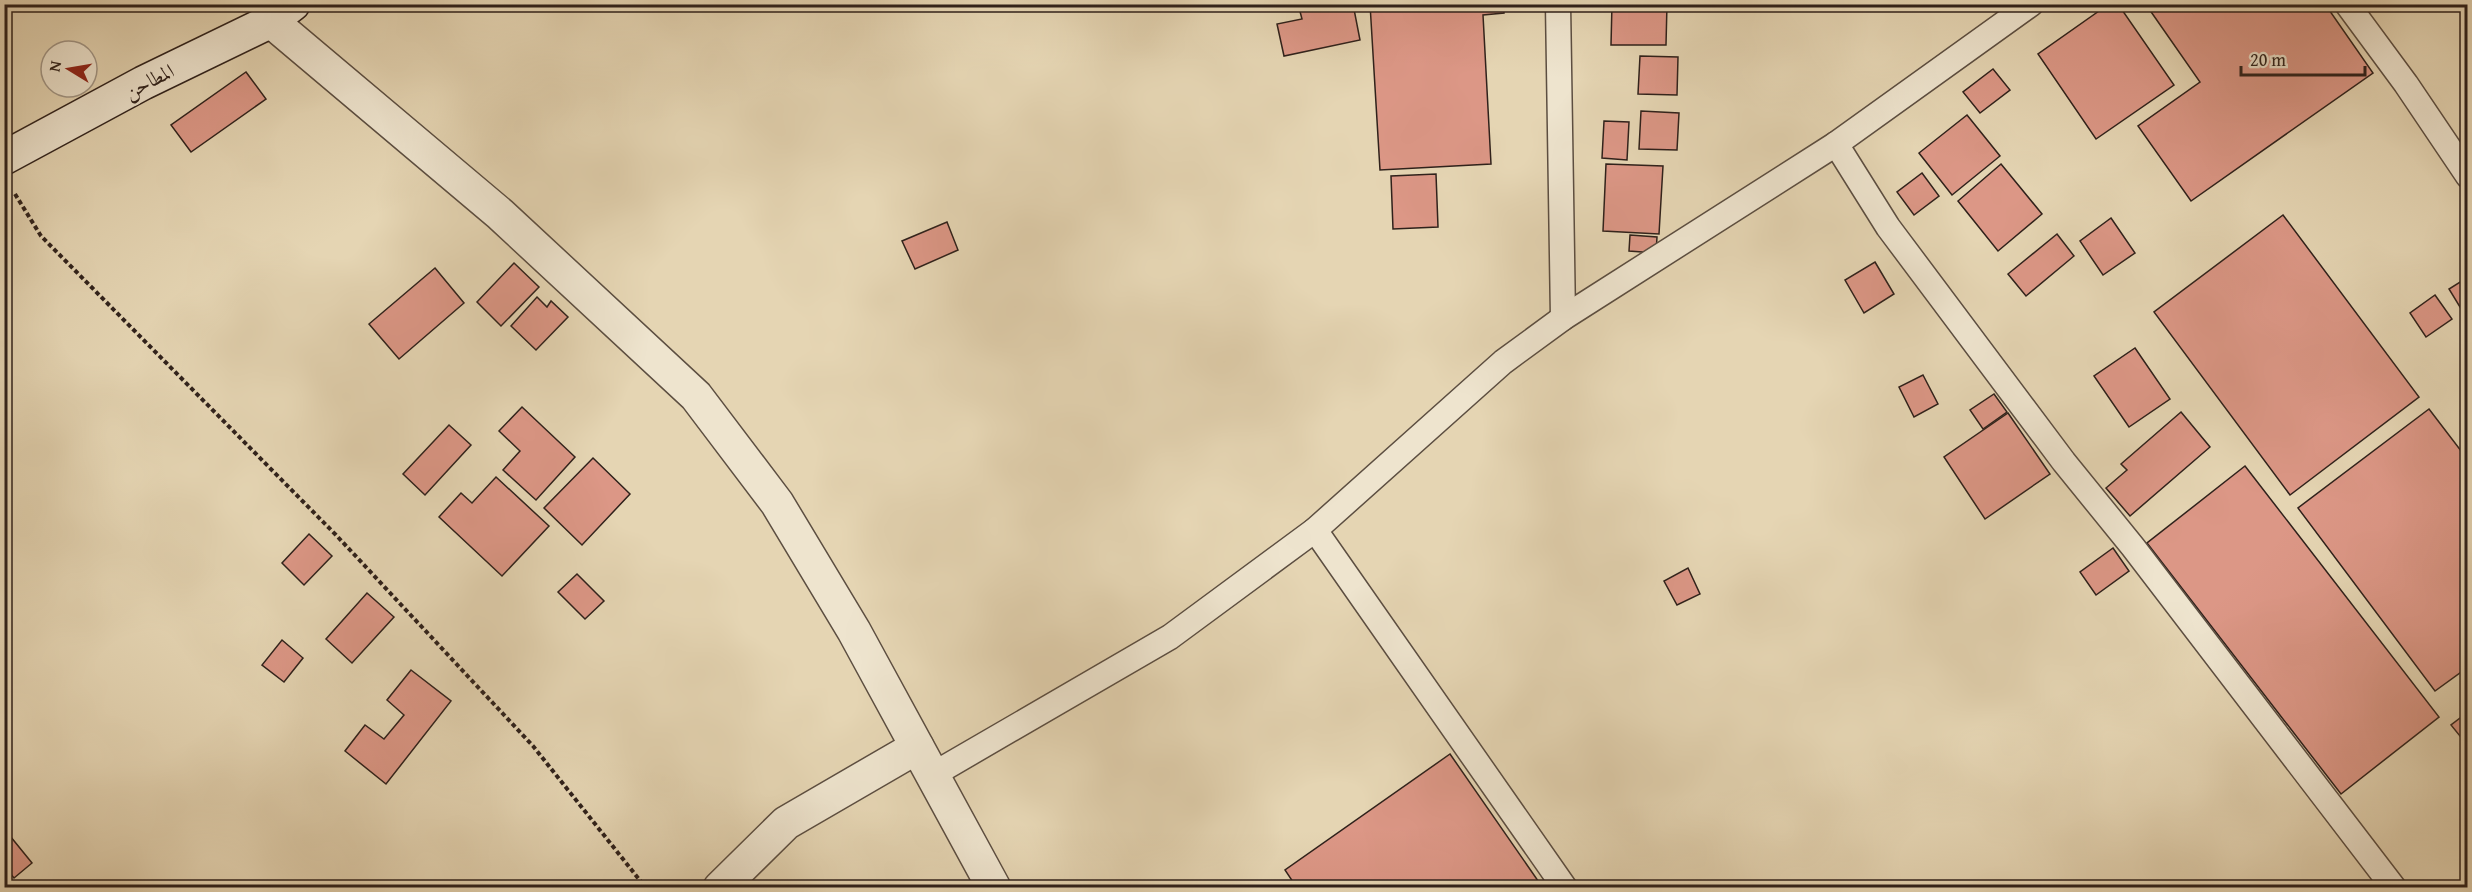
<svg xmlns="http://www.w3.org/2000/svg" width="2472" height="892" font-family="'Gentium Book Plus',Amiri,serif">
<style>
.building{fill:#dc9786;stroke:#2f211b;stroke-width:1.5}
.lines{fill:none;stroke-linecap:round;stroke-linejoin:round}
.lane-casing{stroke:#5c4e41;stroke-width:27}
.street-casing{stroke:#5c4e41;stroke-width:36}
.secondary-casing{stroke:#2f211b;stroke-width:36}
.path{stroke:#2f211b;stroke-width:4;stroke-dasharray:4.5 3;stroke-linecap:butt}
.lane{stroke:#eee4ce;stroke-width:24}
.street{stroke:#eee4ce;stroke-width:33}
.secondary{stroke:#eee4ce;stroke-width:33}
.labels{text-anchor:middle;stroke-width:4.5;stroke-linejoin:round;paint-order:stroke}
.street-label{font-size:20px;fill:#2f211b;stroke:#eee4ce}
</style>
<rect width="100%" height="100%" fill="#e5d5b3"/>
<filter id="stains"><feTurbulence type="fractalNoise" baseFrequency=".00333" numOctaves="4"/><feColorMatrix values="0 0 0 0 .2 0 0 0 0 .09 0 0 0 0 .02 0 0 0 .5 -.17"/></filter>
<radialGradient id="worn" r=".72"><stop offset=".6" stop-color="#630" stop-opacity="0"/><stop offset="1" stop-color="#630" stop-opacity=".3"/></radialGradient>
<g class="building">
<polygon points="1298,4 1353,4 1360,40 1284,56 1277,24 1302,19"/>
<polygon points="1370,4 1503,4 1504,13 1483,15 1491,164 1380,170"/>
<polygon points="1612,4 1667,4 1666,45 1611,45"/>
<polygon points="2109,4 2118,4 2174,85 2096,139 2038,54"/>
<polygon points="2149,4 2325,4 2373,73 2191,201 2138,126 2200,82 2147,6"/>
<polygon points="1640,56 1678,57 1677,95 1638,94"/>
<polygon points="1993,69 2010,90 1980,113 1963,92"/>
<polygon points="246,72 266,99 191,152 171,125"/>
<polygon points="1641,111 1679,113 1677,150 1639,149"/>
<polygon points="1967,115 2000,156 1952,195 1919,153"/>
<polygon points="1604,121 1629,122 1627,160 1602,158"/>
<polygon points="1606,164 1663,166 1659,234 1603,231"/>
<polygon points="2001,164 2042,214 1998,251 1958,201"/>
<polygon points="1922,173 1939,196 1914,215 1897,192"/>
<polygon points="1436,174 1438,227 1393,229 1391,176"/>
<polygon points="2283,215 2419,397 2290,495 2154,312"/>
<polygon points="2111,218 2135,253 2103,275 2080,241"/>
<polygon points="947,222 958,250 915,269 902,241"/>
<polygon points="2057,234 2074,256 2026,296 2008,274"/>
<polygon points="1630,235 1657,237 1656,253 1629,251"/>
<polygon points="1875,262 1894,294 1864,313 1845,280"/>
<polygon points="514,263 539,287 501,326 477,302"/>
<polygon points="435,268 464,303 399,359 369,324"/>
<polygon points="2468,277 2468,309 2463,312 2449,289"/>
<polygon points="2435,295 2452,319 2426,337 2410,313"/>
<polygon points="537,297 547,307 551,301 568,317 536,350 511,326"/>
<polygon points="2135,348 2170,399 2129,427 2094,376"/>
<polygon points="1923,375 1938,404 1914,417 1899,387"/>
<polygon points="1994,394 2007,412 1983,429 1970,410"/>
<polygon points="522,407 575,457 536,500 503,470 520,451 499,431"/>
<polygon points="2429,409 2468,460 2468,667 2435,691 2298,508"/>
<polygon points="2181,412 2210,447 2130,516 2106,488 2127,470 2121,464"/>
<polygon points="2008,413 2050,474 1985,519 1944,457"/>
<polygon points="449,425 471,445 425,495 403,474"/>
<polygon points="593,458 630,494 582,545 544,508"/>
<polygon points="2245,466 2439,717 2341,794 2147,543"/>
<polygon points="496,477 549,526 502,576 439,517 461,493 472,503"/>
<polygon points="309,534 332,556 304,585 282,563"/>
<polygon points="2113,548 2129,571 2096,595 2080,572"/>
<polygon points="1688,568 1700,594 1677,605 1664,581"/>
<polygon points="577,574 604,601 585,619 558,592"/>
<polygon points="367,593 394,617 352,663 326,639"/>
<polygon points="282,640 303,658 284,682 262,665"/>
<polygon points="411,670 451,701 386,784 345,751 365,725 384,739 404,715 387,700"/>
<polygon points="2468,712 2468,746 2451,725"/>
<polygon points="1450,754 1543,888 1297,888 1285,870"/>
<polygon points="6,831 32,863 14,878 4,866"/>
</g>
<g class="lines">
<g class="lane-casing">
<g id="lane">
<polyline points="1558,4 1563,318"/>
<polyline points="2347,4 2406,84 2468,176"/>
<polyline points="1836,144 1888,227 2064,462 2133,547 2394,888"/>
<polyline points="1315,530 1565,888"/>
<polyline points="934,774 1170,637 1315,530 1503,362 1563,318 1836,144 2031,4"/>
</g>
</g>
<g class="street-casing">
<g id="street">
<polyline points="271,21 500,214 696,396 777,503 854,631 994,888"/>
<polyline points="720,888 786,823 917,747"/>
</g>
</g>
<g class="secondary-casing">
<polyline id="secondary" points="4,158 143,83 271,21 293,4"/>
</g>
<polyline class="path" points="15,194 41,236 336,535 533,746 646,888"/>
<use href="#lane" class="lane"/>
<use href="#street" class="street"/>
<use href="#secondary" class="secondary"/>
</g>
<g class="labels">
<g class="street-label">
<text transform="translate(149 81) rotate(-27)" y="7">المطاحن</text>
</g>
</g>
<rect width="2472" height="892" fill="none" stroke="#e5d5b3" stroke-width="24"/>
<rect x="6" y="6" width="2460" height="880" fill="none" stroke="#2f211b" stroke-width="3"/>
<rect x="12" y="12" width="2448" height="868" fill="none" stroke="#2f211b" stroke-width="1.5"/>
<g transform="translate(69 69) rotate(281)"><circle r="28" fill="#eee4ce" stroke="#a29686" stroke-width="1.5"/>
<path d="M0-4.5L10 22L0 15L-10 22Z" fill="#8f2418"/>
<text y="-9" font-size="16" font-weight="bold" text-anchor="middle" fill="#2f211b">N</text>
</g>
<path d="M2241 66v9h124v-9" fill="none" stroke="#2f211b" stroke-width="3"/>
<text x="2250" y="66" font-size="18" fill="#2f211b" stroke="#eee4ce" stroke-width="4.5" paint-order="stroke">20 m</text>
<rect width="100%" height="100%" filter="url(#stains)"/>
<rect width="100%" height="100%" fill="url(#worn)"/>
</svg>
